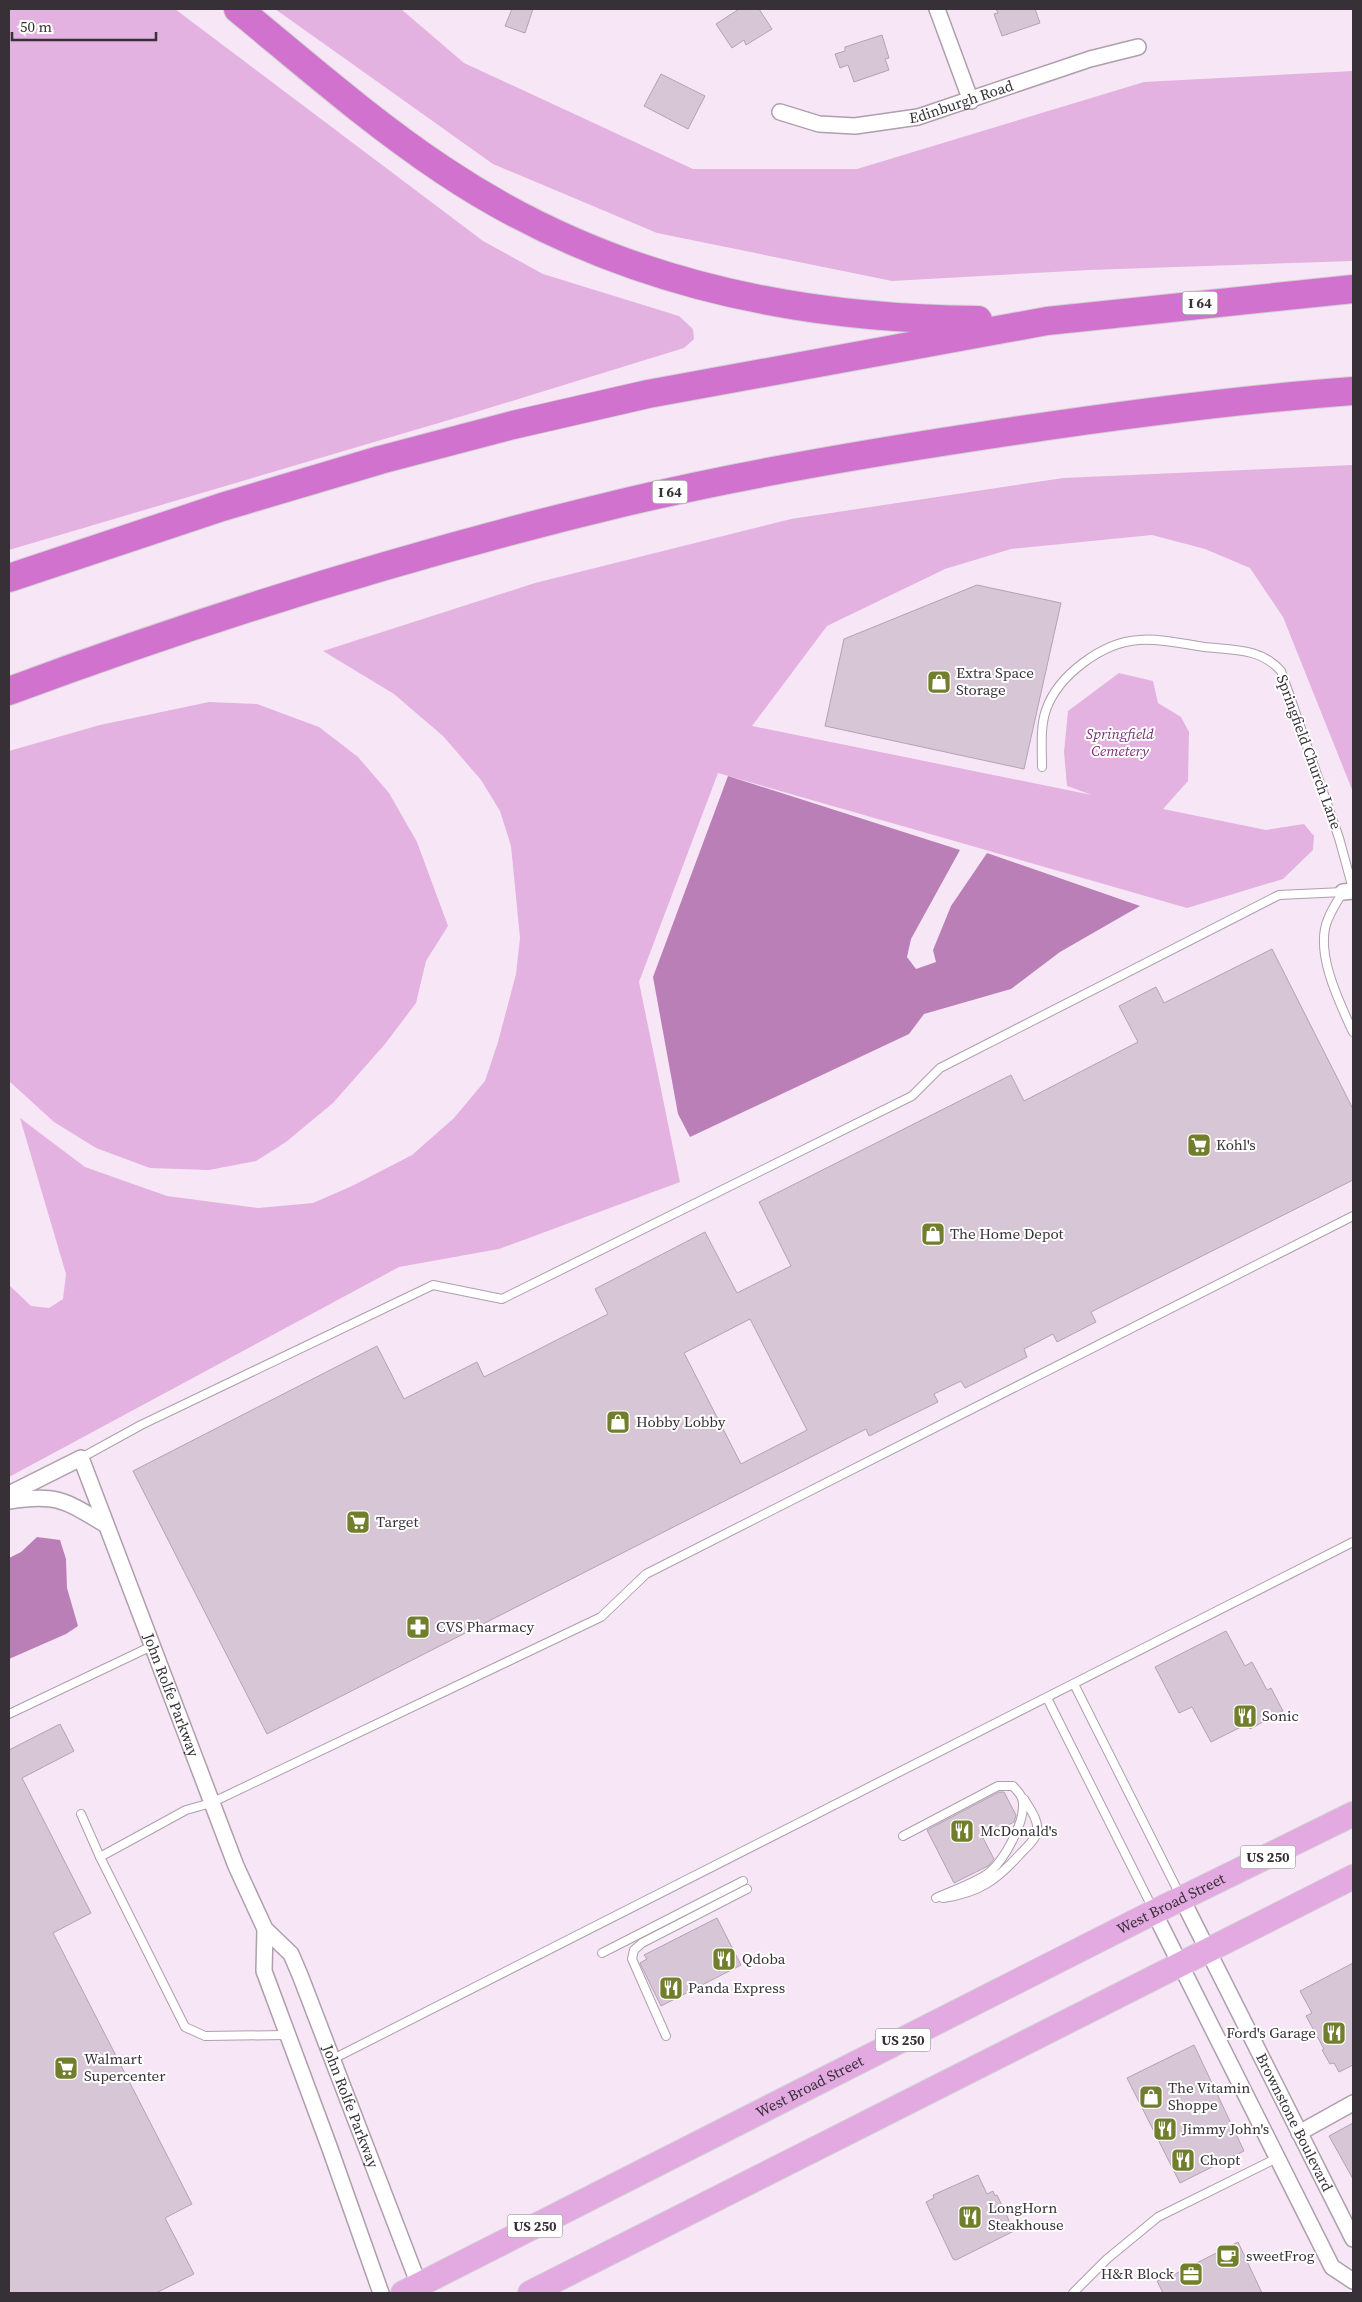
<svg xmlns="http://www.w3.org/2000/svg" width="1362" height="2302" font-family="'Source Serif 4',serif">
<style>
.green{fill:#e3b2e0}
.water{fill:#bb7fb8}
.building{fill:#d7c7d6;stroke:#b3a3b2;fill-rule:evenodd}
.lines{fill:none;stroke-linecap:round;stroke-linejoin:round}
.service-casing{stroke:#ae9fad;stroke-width:10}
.minor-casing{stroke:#ae9fad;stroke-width:18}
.primary-casing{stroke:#d3d2d3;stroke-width:26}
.motorway-casing{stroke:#d3d2d3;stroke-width:30}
.service{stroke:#fff;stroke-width:8}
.minor{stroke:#fff;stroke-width:15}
.primary{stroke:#e3aae2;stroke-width:24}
.motorway{stroke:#d172ce;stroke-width:28}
.labels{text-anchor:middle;stroke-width:4;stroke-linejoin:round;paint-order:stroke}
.shield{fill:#fff;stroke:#736f73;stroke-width:1}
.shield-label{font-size:14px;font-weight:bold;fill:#373137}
.street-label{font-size:15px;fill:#373137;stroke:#fff}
.poi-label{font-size:15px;fill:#373137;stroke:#fff;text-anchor:start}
.park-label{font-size:15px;font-style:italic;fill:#793177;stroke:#fff}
</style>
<rect width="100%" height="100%" fill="#f7e7f6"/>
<g class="green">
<polygon points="9,9 175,9 483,241 543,274 679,316 693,329 694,339 684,348 476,412 9,550"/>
<polygon points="275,9 401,9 464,63 693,169 857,169 1144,82 1353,71 1353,261 1089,270 892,281 657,233 493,164"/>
<polygon points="1353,465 1353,792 1283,617 1250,568 1205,549 1152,535 1011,549 945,569 827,626 752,726 1092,795 1067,786 1064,752 1068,711 1119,673 1153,681 1158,703 1181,717 1189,732 1188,781 1163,809 1266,830 1304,824 1314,836 1313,850 1283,879 1187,908 718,773 639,982 680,1182 499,1249 399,1267 9,1477 9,1285 31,1306 49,1308 63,1299 66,1274 20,1118 85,1167 167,1196 258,1208 313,1203 352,1186 412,1155 454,1118 485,1081 498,1042 516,974 520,938 511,846 500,811 481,780 443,736 394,694 323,651 535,583 791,519 1063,478"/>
<polygon points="209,702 257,704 319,727 358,757 389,793 417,842 448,926 426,961 416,1003 385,1044 333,1103 286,1142 256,1161 209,1170 150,1168 96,1148 54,1122 9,1081 9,751 100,725"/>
</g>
<g class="water">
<polygon points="728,776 960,850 911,939 907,957 916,969 936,962 933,950 951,906 987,853 1140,906 1060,952 1011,989 924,1014 909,1034 690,1137 678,1114 653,977"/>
<polygon points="37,1537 60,1540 66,1559 67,1588 78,1626 66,1634 9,1659 9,1558 21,1552"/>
</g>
<g class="building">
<polygon points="512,9 533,9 525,33 505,26"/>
<polygon points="739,9 759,9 772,29 746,45 744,40 732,48 716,24"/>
<polygon points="996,9 1035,9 1040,23 1002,36 994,14 998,13"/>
<polygon points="882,35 889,58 885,59 889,70 854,82 848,65 840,68 835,54 845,51 845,47"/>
<polygon points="661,74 705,96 688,129 644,106"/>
<polygon points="977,585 1061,603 1024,769 825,726 844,639"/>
<path d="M1272 949 1353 1109V1180L1091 1312 1096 1322 1057 1342 1053 1334 1024 1349 1027 1357 965 1388 961 1381 934 1394 938 1402 869 1436 866 1429 267 1734 133 1471 377 1346 404 1399 477 1362 484 1377 608 1314 595 1289 705 1232 737 1293 791 1266 759 1202 1011 1075 1024 1101 1138 1042 1119 1006 1156 987 1164 1003ZM750 1319 807 1430 741 1464 684 1353Z"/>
<polygon points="1226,1631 1245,1666 1252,1662 1267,1690 1271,1688 1283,1711 1250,1729 1247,1724 1211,1742 1192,1707 1179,1713 1155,1667"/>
<polygon points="60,1724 74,1751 22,1778 91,1913 53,1933 192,2204 165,2218 194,2274 156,2293 9,2293 9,1750"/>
<polygon points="999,1792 1004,1792 1016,1815 1014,1822 983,1838 994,1859 988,1866 954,1883 927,1830"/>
<polygon points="717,1918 741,1965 661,2006 640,1963 647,1959 644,1955"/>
<polygon points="1353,1963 1353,2065 1339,2072 1334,2063 1330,2064 1322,2050 1324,2049 1306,2016 1312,2013 1300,1991"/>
<polygon points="1194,2045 1244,2151 1180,2183 1127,2078"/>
<polygon points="1353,2123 1353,2179 1329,2136"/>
<polygon points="978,2175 987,2194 993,2191 995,2196 997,2195 1014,2231 956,2260 953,2259 926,2202 934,2198 933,2195"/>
<polygon points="1238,2242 1262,2293 1163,2293 1157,2281 1174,2273 1175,2274"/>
</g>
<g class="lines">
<g class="service-casing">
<g id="service">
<path d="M1042 767C1042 748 1040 727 1046 710 1058 675 1103 642 1139 640 1160 638 1184 644 1204 647 1233 650 1261 648 1281 671L1339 838 1353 889"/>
<path d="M1343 892C1338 900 1332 909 1328 919 1314 951 1339 1002 1353 1032"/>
<polyline points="81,1458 141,1425 433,1285 502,1299 912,1096 940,1068 1279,895 1343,892"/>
<polyline points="1074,1684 1180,1895"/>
<polyline points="1047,1698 1154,1911"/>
<polyline points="9,1714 152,1646"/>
<polyline points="81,1814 100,1857 185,2027 205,2036 286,2035"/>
<path d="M903 1836 998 1786H1013C1018 1792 1024 1797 1023 1806 1023 1825 1005 1858 991 1871 979 1882 951 1891 936 1898"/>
<polyline points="100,1857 186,1810 211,1803 601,1617 646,1574 1353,1216"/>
<path d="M943 1898C979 1893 997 1880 1021 1853 1027 1847 1036 1839 1037 1831 1039 1820 1029 1808 1024 1799"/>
<polyline points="602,1953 743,1881"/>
<polyline points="666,2036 632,1959 634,1950 642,1943 747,1889"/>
<polyline points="333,2059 1353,1542"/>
<polyline points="1073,2293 1107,2259 1158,2217 1277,2158"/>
</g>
</g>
<g class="minor-casing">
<g id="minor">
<polyline points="937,9 971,101"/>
<path id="s1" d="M780 112 819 124 855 126 918 117 1090 59 1138 47"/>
<polyline points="1343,892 1353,891"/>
<path id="s2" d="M9 1494 81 1458 236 1866 265 1929 291 1954 300 1975 419 2285"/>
<path d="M9 1501C57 1493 66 1501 106 1525"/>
<path id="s3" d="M1182 1899 1353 2239"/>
<polyline points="1154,1912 1332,2267 1353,2281"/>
<polyline points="265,1929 264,1971 329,2146 381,2293"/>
<polyline points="1299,2133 1353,2103"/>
</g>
</g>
<g class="primary-casing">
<g id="primary">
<path id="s4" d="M403 2293 1154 1912 1353 1814"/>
<polyline points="530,2293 1353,1877"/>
</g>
</g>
<g class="motorway-casing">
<g id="motorway">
<path d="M238 9C305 64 371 122 443 170 604 278 786 319 978 320"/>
<polyline points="9,578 222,507 380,460 513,425 648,394 1047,321 1353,289"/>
<path d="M9 691C211 616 417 552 626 502 743 474 862 454 981 436 1105 417 1228 400 1353 391"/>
</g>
</g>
<use href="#service" class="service"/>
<use href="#minor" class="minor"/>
<use href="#primary" class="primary"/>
<use href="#motorway" class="motorway"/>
</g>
<defs>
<g id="shop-square" transform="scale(1.25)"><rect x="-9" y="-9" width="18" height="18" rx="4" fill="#717f2d" stroke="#fff"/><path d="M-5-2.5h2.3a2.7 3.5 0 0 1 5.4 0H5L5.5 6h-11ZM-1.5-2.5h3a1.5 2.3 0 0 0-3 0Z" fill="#fff"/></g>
<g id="supermarket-square" transform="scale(1.25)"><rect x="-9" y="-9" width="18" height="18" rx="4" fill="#717f2d" stroke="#fff"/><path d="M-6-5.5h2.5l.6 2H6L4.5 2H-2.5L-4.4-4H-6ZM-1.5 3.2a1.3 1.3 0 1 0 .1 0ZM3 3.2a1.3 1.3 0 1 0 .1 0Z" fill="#fff"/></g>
<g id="pharmacy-square" transform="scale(1.25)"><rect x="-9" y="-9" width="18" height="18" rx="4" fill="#717f2d" stroke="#fff"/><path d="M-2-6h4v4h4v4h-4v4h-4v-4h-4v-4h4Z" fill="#fff"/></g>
<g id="restaurant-square" transform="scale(1.25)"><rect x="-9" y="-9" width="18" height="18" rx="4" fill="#717f2d" stroke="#fff"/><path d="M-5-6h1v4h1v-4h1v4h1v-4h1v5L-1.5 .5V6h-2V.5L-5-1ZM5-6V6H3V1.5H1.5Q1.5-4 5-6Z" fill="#fff"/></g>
<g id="cafe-square" transform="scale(1.25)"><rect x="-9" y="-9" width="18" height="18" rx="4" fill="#717f2d" stroke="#fff"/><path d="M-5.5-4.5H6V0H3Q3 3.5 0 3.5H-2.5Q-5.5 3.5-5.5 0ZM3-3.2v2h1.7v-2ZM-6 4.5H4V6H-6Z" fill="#fff"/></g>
<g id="office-square" transform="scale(1.25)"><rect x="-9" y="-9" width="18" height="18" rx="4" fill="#717f2d" stroke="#fff"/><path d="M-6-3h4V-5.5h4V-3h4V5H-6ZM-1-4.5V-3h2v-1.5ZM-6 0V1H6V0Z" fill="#fff"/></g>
</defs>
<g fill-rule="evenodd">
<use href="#shop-square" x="939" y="682"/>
<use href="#supermarket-square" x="1199" y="1145"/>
<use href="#shop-square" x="933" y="1234"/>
<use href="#shop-square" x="618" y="1422"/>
<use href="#supermarket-square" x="358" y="1522"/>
<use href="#pharmacy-square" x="418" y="1627"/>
<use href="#restaurant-square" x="1245" y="1716"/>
<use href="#restaurant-square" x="962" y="1831"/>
<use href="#restaurant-square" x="724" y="1959"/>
<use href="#restaurant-square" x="671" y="1988"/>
<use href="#restaurant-square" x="1334" y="2033"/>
<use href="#supermarket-square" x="66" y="2068"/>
<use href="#shop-square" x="1151" y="2097"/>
<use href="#restaurant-square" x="1165" y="2129"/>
<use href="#restaurant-square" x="1183" y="2160"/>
<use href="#restaurant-square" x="970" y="2217"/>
<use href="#cafe-square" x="1228" y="2256"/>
<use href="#office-square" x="1191" y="2274"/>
</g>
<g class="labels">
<g class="shield">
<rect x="1182.5" y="291.5" width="35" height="23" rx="4"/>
<rect x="652.5" y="480.5" width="35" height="23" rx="4"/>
<rect x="1240.5" y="1845.5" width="55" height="23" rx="4"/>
<rect x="875.5" y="2028.5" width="55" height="23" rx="4"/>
<rect x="507.5" y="2214.5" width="55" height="23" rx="4"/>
</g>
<g class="shield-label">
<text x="1200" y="308">I 64</text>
<text x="670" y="497">I 64</text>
<text x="1268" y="1862">US 250</text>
<text x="903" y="2045">US 250</text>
<text x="535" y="2231">US 250</text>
</g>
<g class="street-label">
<text dy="5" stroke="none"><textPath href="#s1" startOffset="186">Edinburgh Road</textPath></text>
<text transform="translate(1309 752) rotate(70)" y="5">Springfield Church Lane</text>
<text dy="5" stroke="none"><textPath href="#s2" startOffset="334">John Rolfe Parkway</textPath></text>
<text dy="5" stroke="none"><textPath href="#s4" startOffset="861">West Broad Street</textPath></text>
<text dy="5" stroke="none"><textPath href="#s4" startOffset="456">West Broad Street</textPath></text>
<text dy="5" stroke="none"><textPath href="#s2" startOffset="786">John Rolfe Parkway</textPath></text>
<text dy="5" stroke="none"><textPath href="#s3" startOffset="250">Brownstone Boulevard</textPath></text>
</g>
<g class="poi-label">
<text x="956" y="678">Extra Space<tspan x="956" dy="17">Storage</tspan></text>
<text x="1216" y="1150">Kohl's</text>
<text x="950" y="1239">The Home Depot</text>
<text x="636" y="1427">Hobby Lobby</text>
<text x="376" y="1527">Target</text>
<text x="436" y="1632">CVS Pharmacy</text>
<text x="1262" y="1721">Sonic</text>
<text x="980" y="1836">McDonald's</text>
<text x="742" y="1964">Qdoba</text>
<text x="688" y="1993">Panda Express</text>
<text x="1316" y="2038" text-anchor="end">Ford's Garage</text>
<text x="84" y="2064">Walmart<tspan x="84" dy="17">Supercenter</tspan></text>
<text x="1168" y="2093">The Vitamin<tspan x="1168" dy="17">Shoppe</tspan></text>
<text x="1182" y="2134">Jimmy John's</text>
<text x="1200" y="2165">Chopt</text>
<text x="988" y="2213">LongHorn<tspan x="988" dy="17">Steakhouse</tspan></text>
<text x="1246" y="2261">sweetFrog</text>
<text x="1174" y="2279" text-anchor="end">H&amp;R Block</text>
</g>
<g class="park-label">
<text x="1120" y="739">Springfield<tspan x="1120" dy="17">Cemetery</tspan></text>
</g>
</g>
<rect width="1362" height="2302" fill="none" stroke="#373137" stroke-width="20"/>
<path d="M12 32v8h144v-8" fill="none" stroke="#373137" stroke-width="2.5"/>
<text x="20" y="32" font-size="15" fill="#373137" stroke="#ffffff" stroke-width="4" paint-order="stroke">50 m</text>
</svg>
